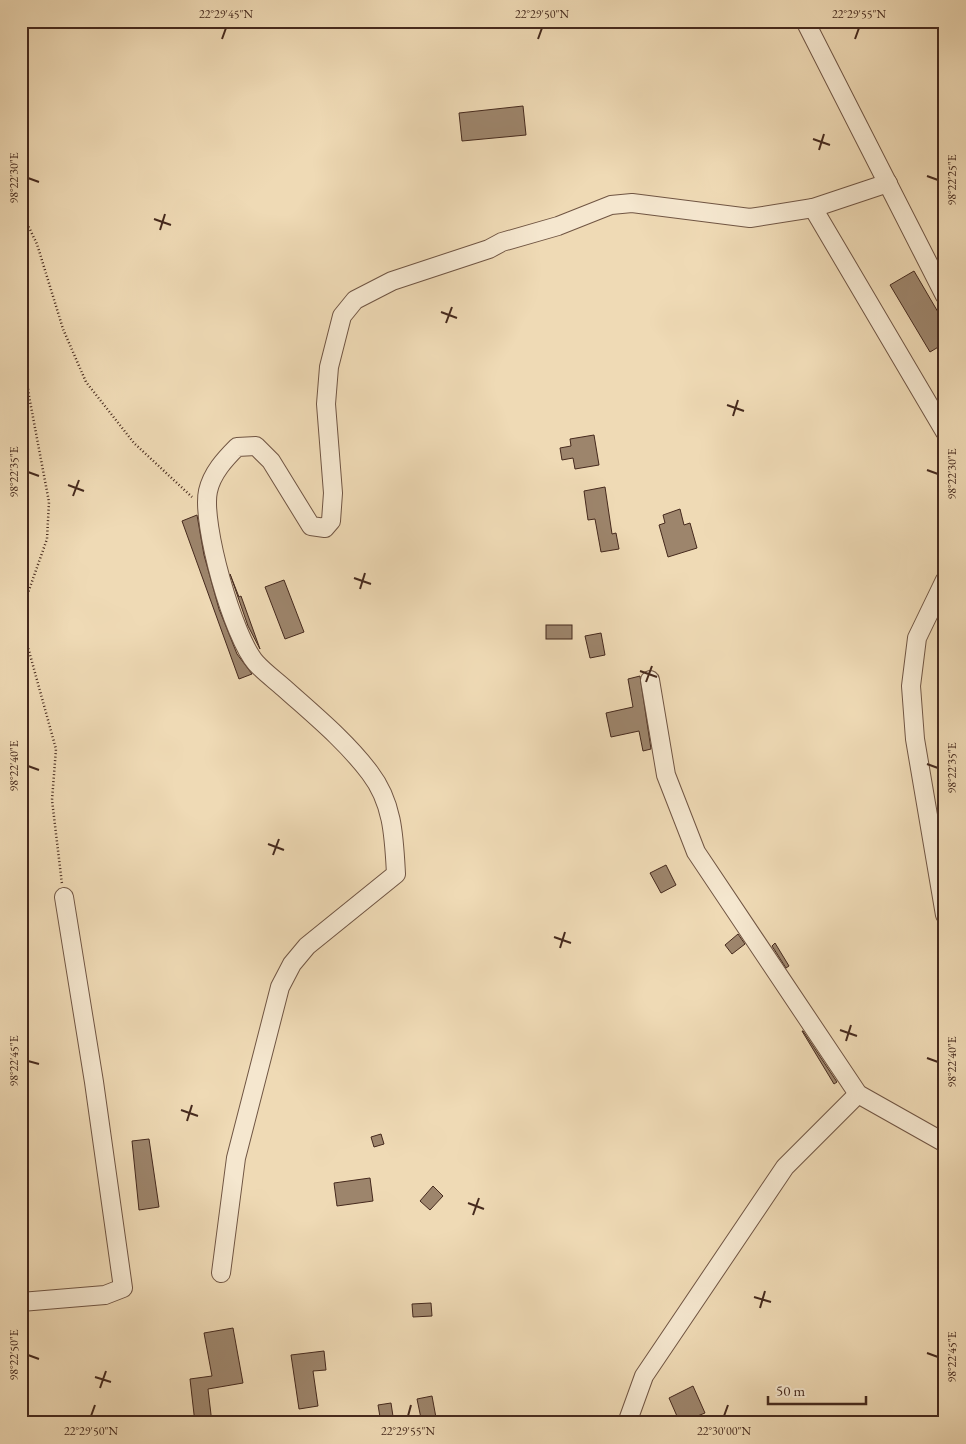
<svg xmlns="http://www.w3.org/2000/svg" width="966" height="1444" font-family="'EB Garamond',serif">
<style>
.building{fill:#9d856c;stroke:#45291d}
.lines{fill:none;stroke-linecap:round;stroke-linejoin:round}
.minor-casing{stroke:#705543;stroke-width:20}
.path{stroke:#45291d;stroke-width:2.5;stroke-dasharray:1 2.5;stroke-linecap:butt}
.minor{stroke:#f5e7cf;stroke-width:18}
.ticks{fill:none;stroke:#45291d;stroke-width:2}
.neatline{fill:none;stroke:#45291d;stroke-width:2}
.ticks-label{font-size:12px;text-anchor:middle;fill:#45291d}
</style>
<rect width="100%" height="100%" fill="#efdab5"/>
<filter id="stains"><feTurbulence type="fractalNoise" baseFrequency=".004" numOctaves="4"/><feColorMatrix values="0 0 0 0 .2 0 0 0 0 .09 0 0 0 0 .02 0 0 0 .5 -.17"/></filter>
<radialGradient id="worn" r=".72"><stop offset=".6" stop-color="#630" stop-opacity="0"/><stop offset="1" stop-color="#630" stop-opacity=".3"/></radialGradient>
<g class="building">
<polygon points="523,106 526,135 462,141 459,113"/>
<polygon points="914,271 945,324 945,343 930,352 890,285"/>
<polygon points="594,435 599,465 575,469 573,458 562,460 560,448 571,446 570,439"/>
<polygon points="605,487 612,534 616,533 619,549 601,552 595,519 588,520 584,491"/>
<polygon points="680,509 684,525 690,523 697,548 668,557 659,525 665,523 663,515"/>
<polygon points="197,515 204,555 219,609 237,654 252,674 239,679 182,521"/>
<polygon points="230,574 239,597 241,596 260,649 248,626"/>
<polygon points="284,580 304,632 285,639 265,587"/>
<rect x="546" y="625" width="26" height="14"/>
<polygon points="601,633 605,655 590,658 585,636"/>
<polygon points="640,676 651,749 643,751 639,731 611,737 606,713 633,707 628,679"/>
<polygon points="666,865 676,885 661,893 650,873"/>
<polygon points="738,934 745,944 732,954 725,945"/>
<polygon points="775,943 789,966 786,968 772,946"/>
<polygon points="802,1031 803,1031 837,1082 834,1084"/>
<polygon points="381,1134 384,1144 374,1147 371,1137"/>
<polygon points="149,1139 159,1207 139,1210 132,1141"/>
<polygon points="370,1178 373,1201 337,1206 334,1183"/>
<polygon points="433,1186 443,1196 430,1210 420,1201"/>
<polygon points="431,1303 432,1316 413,1317 412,1304"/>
<polygon points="233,1328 243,1383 208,1389 212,1423 195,1423 190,1379 212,1376 204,1333"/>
<polygon points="324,1351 326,1370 313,1371 318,1406 299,1409 291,1355"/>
<polygon points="693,1386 705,1413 680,1423 669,1398"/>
<polygon points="432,1396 437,1423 422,1423 417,1399"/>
<polygon points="391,1403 394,1423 381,1423 378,1405"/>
</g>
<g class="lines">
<g class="minor-casing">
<g id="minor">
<polyline points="805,21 945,296"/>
<polyline points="813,208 945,432"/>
<polyline points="945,580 917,638 911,686 915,739 945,915"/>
<polyline points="650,680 666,775 696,852 858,1094 945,1143"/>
<path d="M221 1273 236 1158 280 987 292 964 307 946 396 874C394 837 393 803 370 773 346 741 314 715 284 688 275 680 264 672 256 663 233 637 201 523 208 491 212 473 225 459 237 447L256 446 271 461 311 526 325 528 331 521 333 493 326 404 329 367 342 316 355 300 392 281 489 249 502 242 558 226 611 205 632 203 750 218 813 208 888 183"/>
<polyline points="21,1302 105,1295 123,1288 94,1082 64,897"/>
<polyline points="627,1423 644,1376 785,1167 858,1094"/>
</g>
</g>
<g class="path">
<polyline points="21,211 37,244 63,329 86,382 134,443 192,497"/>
<polyline points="21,337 29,396 49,502 47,539 23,607 26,640 56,749 52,800 62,884"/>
</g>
<use href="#minor" class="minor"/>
</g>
<path class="ticks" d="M222 39 226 28M538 39 542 28M855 39 859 28M813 139 830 145M819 150 824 134M927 176 938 180M28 178 39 182M154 219 171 225M160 230 165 214M441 312 457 318M446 323 452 307M727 405 744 411M733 416 738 400M927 470 938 474M28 472 39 476M68 485 84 491M73 496 79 480M354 578 371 584M360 589 365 573M640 671 657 677M646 682 652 666M927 764 938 768M28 766 39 770M268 844 284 850M273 855 279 839M554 937 571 943M560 948 565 932M840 1030 857 1036M846 1041 851 1025M927 1058 938 1062M28 1061 39 1064M181 1110 198 1116M187 1121 192 1105M468 1203 484 1209M473 1215 479 1198M754 1297 771 1302M760 1308 765 1291M927 1353 938 1357M28 1355 39 1359M95 1377 111 1382M100 1388 106 1371M91 1416 95 1405M408 1416 411 1405M724 1416 728 1405"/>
<rect width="966" height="1444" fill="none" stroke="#efdab5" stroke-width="55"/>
<path d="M768 1396v8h98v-8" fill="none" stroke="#45291d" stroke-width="2.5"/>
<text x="776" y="1396" font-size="15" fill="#45291d" stroke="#f5e7cf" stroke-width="4" paint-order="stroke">50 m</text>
<rect x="28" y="28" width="910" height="1388" class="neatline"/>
<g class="ticks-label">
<text x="226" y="18">22°29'45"N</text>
<text x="542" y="18">22°29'50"N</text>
<text x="859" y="18">22°29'55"N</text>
<text transform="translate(14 178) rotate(-90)" y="4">98°22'30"E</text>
<text transform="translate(952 180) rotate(-90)" y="4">98°22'25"E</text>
<text transform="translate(14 472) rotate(-90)" y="4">98°22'35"E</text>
<text transform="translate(952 474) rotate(-90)" y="4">98°22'30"E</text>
<text transform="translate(14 766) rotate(-90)" y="4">98°22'40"E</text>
<text transform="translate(952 768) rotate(-90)" y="4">98°22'35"E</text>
<text transform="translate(14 1061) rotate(-90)" y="4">98°22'45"E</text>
<text transform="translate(952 1062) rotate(-90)" y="4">98°22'40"E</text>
<text transform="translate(14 1355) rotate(-90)" y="4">98°22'50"E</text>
<text transform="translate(952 1357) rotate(-90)" y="4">98°22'45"E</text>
<text x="91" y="1435">22°29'50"N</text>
<text x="408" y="1435">22°29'55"N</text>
<text x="724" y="1435">22°30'00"N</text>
</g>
<rect width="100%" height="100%" filter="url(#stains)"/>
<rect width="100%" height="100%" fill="url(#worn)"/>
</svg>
